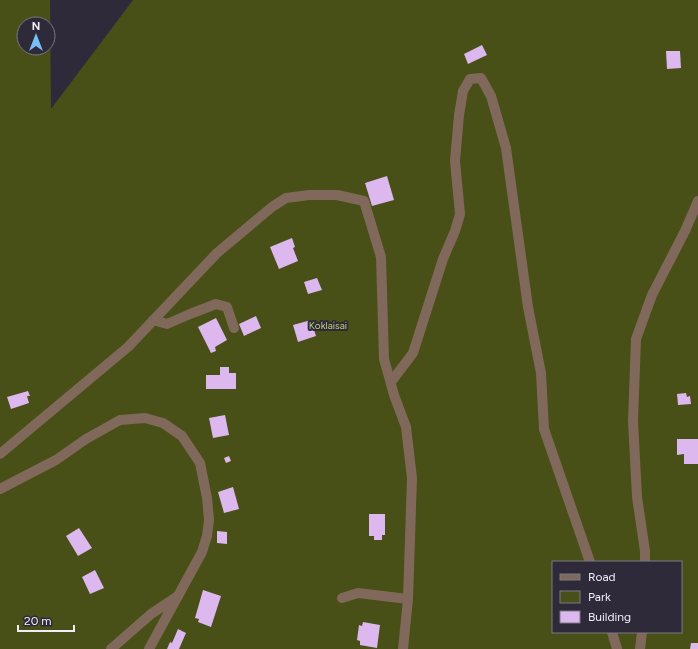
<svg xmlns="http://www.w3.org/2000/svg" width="698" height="649" font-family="Figtree,sans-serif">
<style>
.green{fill:#484f17;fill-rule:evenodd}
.building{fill:#dcb8ee}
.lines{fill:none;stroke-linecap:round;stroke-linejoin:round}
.service{stroke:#80685a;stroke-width:10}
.minor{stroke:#80685a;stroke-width:10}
.labels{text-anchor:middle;stroke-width:4;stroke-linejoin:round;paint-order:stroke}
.park-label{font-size:10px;fill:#c2d078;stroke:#2e2a3a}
</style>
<rect width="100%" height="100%" fill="#2e2a3a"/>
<path class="green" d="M0 0H50L51 109 133 0H698V649H0ZM24 24H48V48H24ZM553 562H681V632H553Z"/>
<g class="building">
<polygon points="482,45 487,55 468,64 464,54"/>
<polygon points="666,51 680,51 681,68 667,69"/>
<polygon points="387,176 394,200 372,206 365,183"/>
<polygon points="292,238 295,247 293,248 298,261 279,269 270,247"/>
<polygon points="317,278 322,290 308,294 304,282"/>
<polygon points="256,316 261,328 244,336 239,324"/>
<polygon points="216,318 227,340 215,347 216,351 211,353 198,327"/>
<polygon points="311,320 316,336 298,342 293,325"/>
<polygon points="220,367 229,367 229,373 236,373 236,389 206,389 206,375 220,375"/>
<polygon points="28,391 30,396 27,396 29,403 11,409 7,397"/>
<polygon points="686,393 687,397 690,396 691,404 678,405 677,394"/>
<polygon points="225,415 229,435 213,438 209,418"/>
<polygon points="677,439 698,439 698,464 684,464 684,454 677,455"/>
<polygon points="229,456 231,461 226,463 224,458"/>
<polygon points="233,487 239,509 224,513 218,492"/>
<polygon points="369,514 385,514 385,535 382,535 382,540 374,540 374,536 369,536"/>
<polygon points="79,528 92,548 78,556 66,536"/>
<polygon points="217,531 227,532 227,544 217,543"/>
<polygon points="95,570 104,588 90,594 82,577"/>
<polygon points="203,590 221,596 211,627 198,622 199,619 195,618"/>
<polygon points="363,622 380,625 377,648 360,645 360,641 357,640 359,625 362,626"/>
<polygon points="178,629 186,633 179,649 167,649 170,642 172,643"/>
<polygon points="691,643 698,643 698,649 690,649"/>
</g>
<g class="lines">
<g class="service">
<polyline points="153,320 167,324 190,314 216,304 227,307 234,328"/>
<polyline points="342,598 358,593 408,599"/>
<polyline points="111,649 151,614 178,596"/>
</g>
<g class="minor">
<polyline points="391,382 413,353 443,259 455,231 460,214 455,161 459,115 463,91 470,79 481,78 491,96 506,148 528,307 541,373 544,429 590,562"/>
<polyline points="0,454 128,347 217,253 272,207 286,198 309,195 337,195 364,201 381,257 384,359 394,395 406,427 412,478 408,599 403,649"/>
<polyline points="0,489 56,460 86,439 120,420 145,418 163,423 182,436 200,463 207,498 209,520 207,536 202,552 149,649"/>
<polyline points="645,562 645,551 637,497 633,421 636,339 652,295 685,231 698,201"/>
<polyline points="612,632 617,649"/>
<polyline points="640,649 642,632"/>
</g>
</g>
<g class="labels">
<g class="park-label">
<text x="328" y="329">Koklaisai</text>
</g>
</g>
<rect x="552" y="561" width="130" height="72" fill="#2e2a3a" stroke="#7b7886"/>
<rect x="560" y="574" width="20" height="6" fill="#80685a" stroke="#7b7886"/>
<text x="588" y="581" font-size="12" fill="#efedf7">Road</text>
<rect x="560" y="591" width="20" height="12" fill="#484f17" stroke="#7b7886"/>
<text x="588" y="601" font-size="12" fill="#efedf7">Park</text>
<rect x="560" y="611" width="20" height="12" fill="#dcb8ee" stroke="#7b7886"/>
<text x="588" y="621" font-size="12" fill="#efedf7">Building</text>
<g transform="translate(36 36)"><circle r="19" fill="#2e2a3a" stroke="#7b7886"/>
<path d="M0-3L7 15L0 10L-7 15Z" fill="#76c0f7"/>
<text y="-6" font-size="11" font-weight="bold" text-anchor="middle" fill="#efedf7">N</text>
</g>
<path d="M18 625v6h56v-6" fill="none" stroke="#efedf7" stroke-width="2"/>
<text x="24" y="625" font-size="12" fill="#efedf7" stroke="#2e2a3a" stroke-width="3" paint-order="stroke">20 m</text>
</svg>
